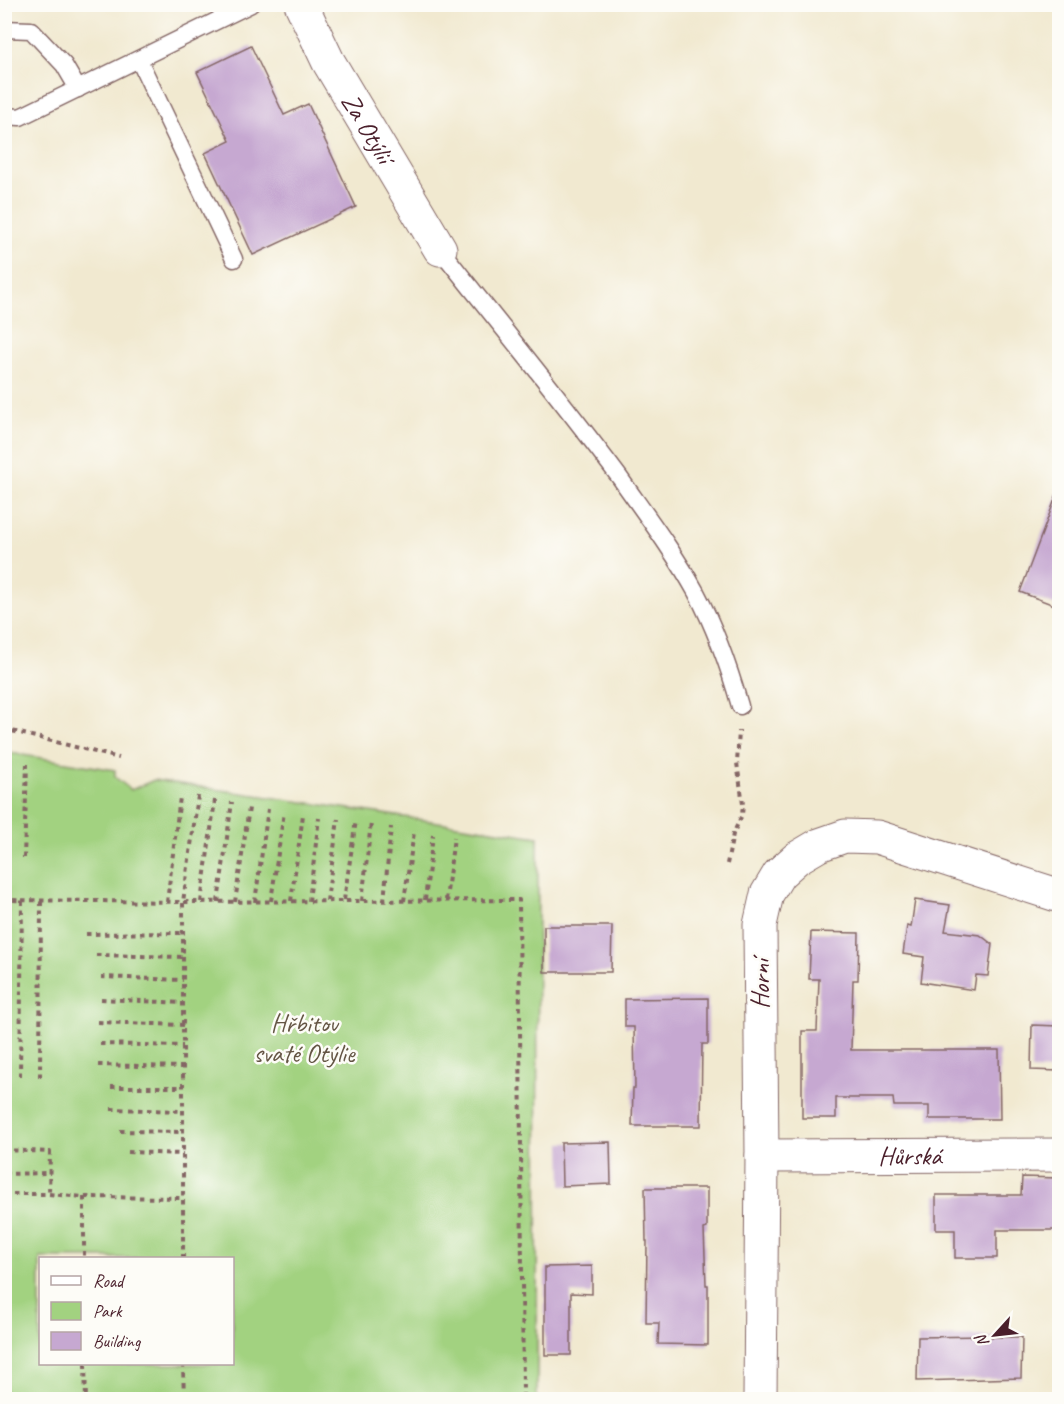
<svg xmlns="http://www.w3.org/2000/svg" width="1064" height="1404" font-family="Caveat,sans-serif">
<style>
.green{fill:#a2d280;stroke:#767856;stroke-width:1.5;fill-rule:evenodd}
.building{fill:#c6a8d1}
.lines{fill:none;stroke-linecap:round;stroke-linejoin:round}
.lane-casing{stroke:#846665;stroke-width:19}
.street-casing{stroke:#846665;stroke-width:35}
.path{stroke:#846665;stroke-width:4;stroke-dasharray:4.5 4.5;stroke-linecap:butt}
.lane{stroke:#fff;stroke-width:16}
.street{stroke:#fff;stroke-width:33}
.labels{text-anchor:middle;stroke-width:5;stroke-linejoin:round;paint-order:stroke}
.street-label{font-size:26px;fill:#4a1f2b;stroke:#fdfcf7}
.park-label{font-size:26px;fill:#645544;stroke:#fdfcf7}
</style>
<rect width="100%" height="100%" fill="#fdfcf7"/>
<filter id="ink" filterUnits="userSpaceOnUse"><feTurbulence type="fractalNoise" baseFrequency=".0167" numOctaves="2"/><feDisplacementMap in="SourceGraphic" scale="12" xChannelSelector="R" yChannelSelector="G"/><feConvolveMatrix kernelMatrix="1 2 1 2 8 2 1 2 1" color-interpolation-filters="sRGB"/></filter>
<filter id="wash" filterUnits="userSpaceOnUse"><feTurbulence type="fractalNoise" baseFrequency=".008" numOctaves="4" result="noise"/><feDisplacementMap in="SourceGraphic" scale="24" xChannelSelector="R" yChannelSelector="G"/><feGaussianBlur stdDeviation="1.35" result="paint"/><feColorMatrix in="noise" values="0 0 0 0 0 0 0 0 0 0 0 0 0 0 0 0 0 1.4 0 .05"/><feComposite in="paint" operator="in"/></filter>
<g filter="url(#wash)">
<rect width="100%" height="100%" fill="#f1e9d0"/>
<path class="green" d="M4 752 115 770V777L131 790 154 780 538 837 537 1399H5ZM40 1258H232V1364H40Z"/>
<g id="blocks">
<g class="building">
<polygon points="251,46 284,115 308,104 356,207 253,255 205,153 230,141 197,72"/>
<polygon points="1057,494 1059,494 1059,607 1020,592"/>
<polygon points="915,900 950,905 945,931 980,935 992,944 988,976 976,975 974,990 921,982 924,957 903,954 907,926 911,927"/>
<polygon points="544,926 612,926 611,972 544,972"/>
<polygon points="811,932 859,933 858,980 853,980 851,1050 999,1050 1000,1119 929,1119 929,1106 894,1106 893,1098 836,1098 836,1118 802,1118 802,1031 817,1031 819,979 809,979"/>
<polygon points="708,998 708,1044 702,1044 701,1126 632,1126 633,1088 635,1088 634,1027 625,1027 625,999"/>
<polygon points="1032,1025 1059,1026 1059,1071 1031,1070"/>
<polygon points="610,1142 611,1184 562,1186 561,1143"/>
<polygon points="1022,1177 1059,1178 1059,1230 997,1230 997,1258 955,1258 955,1230 936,1230 936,1195 1021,1195"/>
<polygon points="645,1188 707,1188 707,1228 704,1229 706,1285 708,1285 708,1345 658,1344 659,1323 646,1323 647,1241 646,1241"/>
<polygon points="592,1266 592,1294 571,1293 571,1355 545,1355 545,1267"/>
<polygon points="987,1336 987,1337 1022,1337 1021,1378 917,1381 918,1337"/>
</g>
</g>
</g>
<g filter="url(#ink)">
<use href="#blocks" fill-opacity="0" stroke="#846665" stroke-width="1.5"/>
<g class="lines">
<g class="lane-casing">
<g id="lane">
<polyline points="4,29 31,30 64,65 78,89"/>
<polyline points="139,60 234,259"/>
<polyline points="4,116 20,117 251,4"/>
<path d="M440 249C500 325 562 400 620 478 646 515 674 552 696 592 715 628 729 667 740 706"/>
</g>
</g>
<g class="street-casing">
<g id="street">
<path id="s1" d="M301 4 328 61 440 249"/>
<path id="s2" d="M762 1156 1060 1155"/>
<polyline points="760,1400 762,1156 760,925 767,894 779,874 797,858 819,845 845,836 877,837 1060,896"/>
</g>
</g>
<g class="path">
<polyline points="4,729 119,758"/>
<polyline points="198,796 183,902 519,900 523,1400"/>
<polyline points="24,858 27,764"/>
<polyline points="727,864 733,834 742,815 743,804 737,763 739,731"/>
<polyline points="5,873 6,765"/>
<polyline points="4,900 183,902 183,1258"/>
<polyline points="344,900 356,820"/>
<polyline points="425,900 433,835"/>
<polyline points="446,900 454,837"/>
<polyline points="271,901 284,812"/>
<polyline points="291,901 303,815"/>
<polyline points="309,901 319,818"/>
<polyline points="327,901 338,819"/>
<polyline points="362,901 371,823"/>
<polyline points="384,901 391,827"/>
<polyline points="404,901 414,832"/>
<polyline points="167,902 180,797"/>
<polyline points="201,902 215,800"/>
<polyline points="218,902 232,802"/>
<polyline points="235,902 249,808"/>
<polyline points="255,902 268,809"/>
<polyline points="86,934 183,933"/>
<polyline points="96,955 183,957"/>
<polyline points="101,977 183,980"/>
<polyline points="101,999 183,1003"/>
<polyline points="98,1022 183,1025"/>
<polyline points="100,1044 183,1046"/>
<polyline points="98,1065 183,1067"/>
<polyline points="20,1076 22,900"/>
<polyline points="40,1077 41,900"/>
<polyline points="111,1087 183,1087"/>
<polyline points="111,1109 183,1111"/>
<polyline points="120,1131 183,1132"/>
<polyline points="4,1150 50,1152 49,1194"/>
<polyline points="128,1152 183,1154"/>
<polyline points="4,1174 50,1173"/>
<polyline points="4,1194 49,1194 84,1197 183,1198"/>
<polyline points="84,1197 84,1258"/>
<polyline points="85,1364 86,1400"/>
<polyline points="183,1364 184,1400"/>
</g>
<use href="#lane" class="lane"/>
<use href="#street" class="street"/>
</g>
</g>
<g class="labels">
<g class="street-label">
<text dy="9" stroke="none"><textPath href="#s1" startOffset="141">Za Otýlií</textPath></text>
<text transform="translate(760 984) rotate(-90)" y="9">Horní</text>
<text dy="9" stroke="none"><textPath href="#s2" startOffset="148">Hůrská</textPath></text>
</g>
<g class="park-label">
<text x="304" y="1032">Hřbitov<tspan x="304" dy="30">svaté Otýlie</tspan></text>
</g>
</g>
<rect width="1064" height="1404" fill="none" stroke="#fdfcf7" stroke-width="24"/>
<rect x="39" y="1257" width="195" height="108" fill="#fdfcf7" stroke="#b5a4a5" stroke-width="1.5"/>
<rect x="51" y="1276" width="30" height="9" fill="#ffffff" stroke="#b5a4a5" stroke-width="1.5"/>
<text x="93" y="1287" font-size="18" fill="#4a1f2b">Road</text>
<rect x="51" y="1302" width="30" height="18" fill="#a2d280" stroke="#b5a4a5" stroke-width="1.5"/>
<text x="93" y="1317" font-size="18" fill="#4a1f2b">Park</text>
<rect x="51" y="1332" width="30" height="18" fill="#c6a8d1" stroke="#b5a4a5" stroke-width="1.5"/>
<text x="93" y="1347" font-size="18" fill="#4a1f2b">Building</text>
<g transform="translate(995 1335) rotate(243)" stroke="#fdfcf7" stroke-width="4.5" paint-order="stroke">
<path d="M0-4.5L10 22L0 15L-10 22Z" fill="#4a1f2b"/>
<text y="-9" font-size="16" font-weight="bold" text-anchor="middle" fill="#4a1f2b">N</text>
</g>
</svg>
